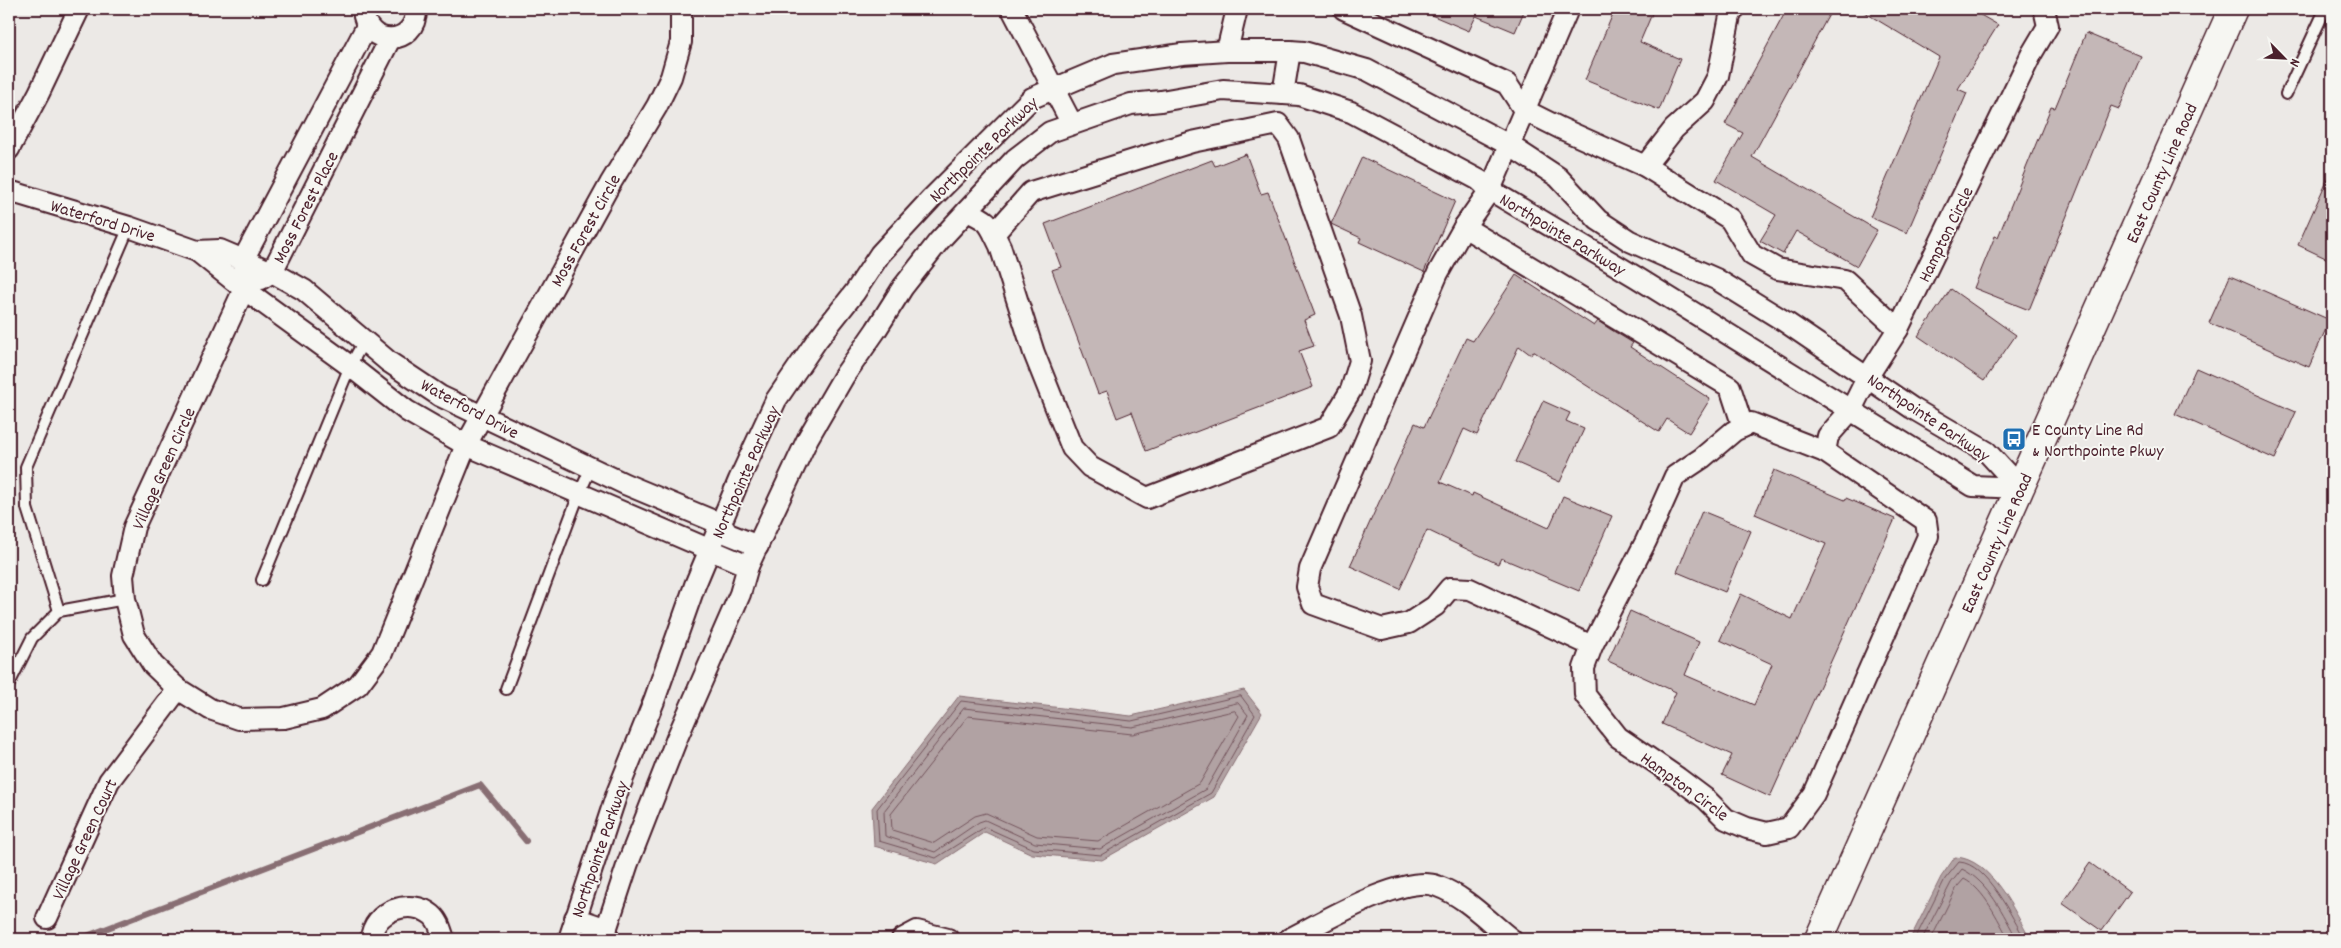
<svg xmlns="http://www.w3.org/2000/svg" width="2341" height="948" font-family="Dekko,sans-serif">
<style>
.water{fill:#b1a2a3;stroke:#886e73}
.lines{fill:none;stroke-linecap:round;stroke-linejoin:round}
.shore{stroke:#73535b;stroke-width:1}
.stream{stroke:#886e73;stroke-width:6}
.building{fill:#c4b7b7;stroke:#4a1f2b}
.service-casing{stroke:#4a1f2b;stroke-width:14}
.minor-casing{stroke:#4a1f2b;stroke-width:24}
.secondary-casing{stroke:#4a1f2b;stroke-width:31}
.service{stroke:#f6f6f2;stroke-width:10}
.minor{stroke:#f6f6f2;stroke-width:20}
.secondary{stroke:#f6f6f2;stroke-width:28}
.labels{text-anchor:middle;stroke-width:4;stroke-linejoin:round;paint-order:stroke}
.street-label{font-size:18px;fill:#4a1f2b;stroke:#f6f6f2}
.poi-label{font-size:18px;fill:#4a1f2b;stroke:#f6f6f2;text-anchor:start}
</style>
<rect width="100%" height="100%" fill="#ece9e6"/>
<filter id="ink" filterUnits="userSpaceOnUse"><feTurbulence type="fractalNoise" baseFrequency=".02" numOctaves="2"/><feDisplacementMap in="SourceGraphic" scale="10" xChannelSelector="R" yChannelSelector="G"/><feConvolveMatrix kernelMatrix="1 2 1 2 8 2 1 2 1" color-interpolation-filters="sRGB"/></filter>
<g filter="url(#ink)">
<g class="water">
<polygon points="1244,690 1262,713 1214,797 1102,860 1032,854 985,832 937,864 874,846 872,808 959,696 1131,716"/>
<path d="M1955 857C1991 858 2015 912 2030 939H1910L1941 877Z"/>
</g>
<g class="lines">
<g class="shore">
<polygon points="1241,696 1255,715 1211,793 1101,855 1034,849 985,827 936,858 879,841 877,809 961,701 1131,721"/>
<polygon points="1238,703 1248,715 1206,789 1100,849 1035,843 985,820 979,822 935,852 885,836 884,811 964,708 1132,727"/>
<polygon points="1235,711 1239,716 1200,783 1098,841 1037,836 986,813 975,816 934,843 892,830 891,814 968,716 1132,734"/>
<path d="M1915 939 1945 879 1959 862C1987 863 2012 918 2025 939"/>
<path d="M1922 939 1951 883 1962 869C1989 882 2003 914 2017 939"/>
<path d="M1931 939 1957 887 1964 879C1985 890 1997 919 2009 939"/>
</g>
<polyline class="stream" points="79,939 480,785 526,841"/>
</g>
<g class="building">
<polygon points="1417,9 1525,9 1515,32 1476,16 1469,31"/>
<polygon points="1615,9 1654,9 1640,42 1680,59 1659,110 1585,80"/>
<polygon points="1787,9 1832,9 1752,157 1877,230 1857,266 1796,231 1783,254 1760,241 1776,215 1716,180 1743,133 1725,124"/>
<polygon points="1859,9 1970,9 1998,25 1958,89 1967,93 1907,233 1870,217 1939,57"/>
<polygon points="2086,33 2141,56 2119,109 2111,106 2029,310 1974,288 1995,236 1998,237 2051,107 2055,108"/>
<polygon points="1246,154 1261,194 1268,192 1315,315 1304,320 1314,346 1299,351 1313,387 1146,451 1132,412 1117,418 1107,391 1098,394 1052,270 1061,267 1045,224 1212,160 1215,166"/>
<polygon points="1362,157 1455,201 1424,272 1359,242 1361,238 1331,224"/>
<polygon points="2332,169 2332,261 2298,245"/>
<polygon points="1516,275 1594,326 1598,321 1610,329 1633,343 1630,347 1710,399 1689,433 1667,419 1659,432 1533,351 1531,355 1519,346 1477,435 1464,429 1440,482 1472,496 1473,493 1549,528 1563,496 1612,516 1579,591 1501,558 1498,564 1427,530 1400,589 1350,566 1415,423 1424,427 1466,338 1473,341"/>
<polygon points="2230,276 2330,320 2309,367 2209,323"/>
<polygon points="1951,289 2016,335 1984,381 1918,336"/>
<polygon points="2196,368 2296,412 2275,459 2175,414"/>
<polygon points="1543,401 1570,413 1566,421 1584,429 1560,482 1515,462"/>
<polygon points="1774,470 1845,500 1846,498 1895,519 1770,797 1722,775 1732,755 1662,724 1676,692 1608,661 1630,611 1699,642 1685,675 1754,705 1772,664 1720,640 1741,594 1792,619 1826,544 1755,514"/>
<polygon points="1702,511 1751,531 1725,592 1677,572"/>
<polygon points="2090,863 2130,892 2102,931 2062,903"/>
</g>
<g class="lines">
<g class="service-casing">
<g id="service">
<polyline points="2286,94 2324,12"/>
<polyline points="262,580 350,366 364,341"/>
<polyline points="59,611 27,508 26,467 129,227"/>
<polyline points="9,684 32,638 59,611 125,599"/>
<polyline points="506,689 579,494 591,468"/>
</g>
</g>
<g class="minor-casing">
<g id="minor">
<path d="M363 9C365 49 417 47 416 9"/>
<polyline points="1012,9 1072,124"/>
<polyline points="1344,9 1507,84 1524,110 1560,128 1645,166 1730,219 1752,255 1777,269 1845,280 1898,329"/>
<polyline points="1568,9 1490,190 1464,227 1438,273 1310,569 1307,587 1313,604 1382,629 1409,623 1435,606 1450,588 1470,589 1592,646"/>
<polyline points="367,26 243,260 244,289 134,527 123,576 125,599 134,635 153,665 178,689 210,709 239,719 284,718 322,709 358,685 382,653 466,445 610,184 657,106 671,77 681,42 681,9"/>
<polyline points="1227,51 1237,9"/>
<polyline points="1283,94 1290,51"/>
<polyline points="9,149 39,93 79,9"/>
<polyline points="1645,166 1674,129 1705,101 1718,76 1730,16 1734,9"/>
<polyline points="9,191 129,227 197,251 220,250 272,272 304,290 389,362 440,396 625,484 721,524 728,534 758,546"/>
<path d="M967 211C991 222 988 222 1000 246L1034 353 1072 448 1090 467 1147 498 1329 427 1351 390 1360 361 1351 316 1289 139 1278 124 1192 142 1031 192 994 234"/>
<polyline points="1464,227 1730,387 1743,427"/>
<polyline points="197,251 244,289 350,366 407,411 466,445 748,566"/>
<polyline points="261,279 272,272 390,39"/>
<polygon points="1751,423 1825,452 1926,521 1928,536 1814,794 1789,828 1767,833 1747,828 1726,819 1706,799 1678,778 1618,737 1585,695 1584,668 1592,646 1646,541 1675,476 1702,458 1734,431"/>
<polyline points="1825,452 1828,436 1851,410 1868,376 1898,329 2032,53 2048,26 2044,9"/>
<polyline points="47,918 109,781 178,689"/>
<polyline points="575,918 607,929"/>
<path d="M371 939C373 911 410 897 432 915 439 921 441 930 444 939"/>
<polyline points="569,939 617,793 654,701 695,585 739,480 776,400 817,340 855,292 880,254 931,199 1032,98 1113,64 1182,54 1227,51 1290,51 1304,52 1367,70 1509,145 1558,177 1598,220 1630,241 1716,279 1784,321 1912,408 1987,452 2020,488"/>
<polyline points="603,939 628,863 677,738 740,594 748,566 808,438 844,376 876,330 903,287 939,241 1015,159 1050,132 1131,104 1161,101 1223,90 1299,95 1351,112 1479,180 1490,190 1636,277 1973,486 2020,488"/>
<polyline points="902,939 917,931 948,939"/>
<path d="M1289 939C1321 923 1404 873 1437 886 1465 896 1488 921 1511 939"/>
</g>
</g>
<g class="secondary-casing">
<polyline id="secondary" points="1819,939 2233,9"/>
</g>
<use href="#service" class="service"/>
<use href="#minor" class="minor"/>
<use href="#secondary" class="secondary"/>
</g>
</g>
<defs>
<g id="bus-square" transform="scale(1.25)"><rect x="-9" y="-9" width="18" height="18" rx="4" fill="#1f6fb2" stroke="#f6f6f2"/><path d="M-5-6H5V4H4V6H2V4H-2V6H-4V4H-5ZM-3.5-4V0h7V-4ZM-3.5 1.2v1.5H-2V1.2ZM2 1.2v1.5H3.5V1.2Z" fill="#fff"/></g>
</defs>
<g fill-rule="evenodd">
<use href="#bus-square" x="2014" y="439"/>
</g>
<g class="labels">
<g class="street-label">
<text transform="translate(983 149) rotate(-44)" y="6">Northpointe Parkway</text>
<text transform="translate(2161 173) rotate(-66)" y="6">East County Line Road</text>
<text transform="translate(305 207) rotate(-63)" y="6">Moss Forest Place</text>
<text transform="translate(103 220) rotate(17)" y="6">Waterford Drive</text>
<text transform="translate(585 230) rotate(-61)" y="6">Moss Forest Circle</text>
<text transform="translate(1563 234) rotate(31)" y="6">Northpointe Parkway</text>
<text transform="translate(1945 234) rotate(-64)" y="6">Hampton Circle</text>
<text transform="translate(470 408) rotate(28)" y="6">Waterford Drive</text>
<text transform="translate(1929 417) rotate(34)" y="6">Northpointe Parkway</text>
<text transform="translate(163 468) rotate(-66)" y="6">Village Green Circle</text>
<text transform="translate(745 472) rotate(-66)" y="6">Northpointe Parkway</text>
<text transform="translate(1996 543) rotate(-66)" y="6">East County Line Road</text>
<text transform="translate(1685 786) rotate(36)" y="6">Hampton Circle</text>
<text transform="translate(84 839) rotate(-65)" y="6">Village Green Court</text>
<text transform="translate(599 849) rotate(-71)" y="6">Northpointe Parkway</text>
</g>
<g class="poi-label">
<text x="2032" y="435">E County Line Rd<tspan x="2032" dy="21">&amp; Northpointe Pkwy</tspan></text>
</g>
</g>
<rect width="2341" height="948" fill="none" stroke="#f6f6f2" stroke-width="30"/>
<rect x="15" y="15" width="2311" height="918" fill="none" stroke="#4a1f2b" stroke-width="2" filter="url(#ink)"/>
<g transform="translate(2284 58) rotate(114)" stroke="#f6f6f2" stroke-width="4" paint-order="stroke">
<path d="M0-4L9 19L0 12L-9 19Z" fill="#4a1f2b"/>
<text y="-8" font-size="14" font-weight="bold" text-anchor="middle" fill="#4a1f2b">N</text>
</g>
</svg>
